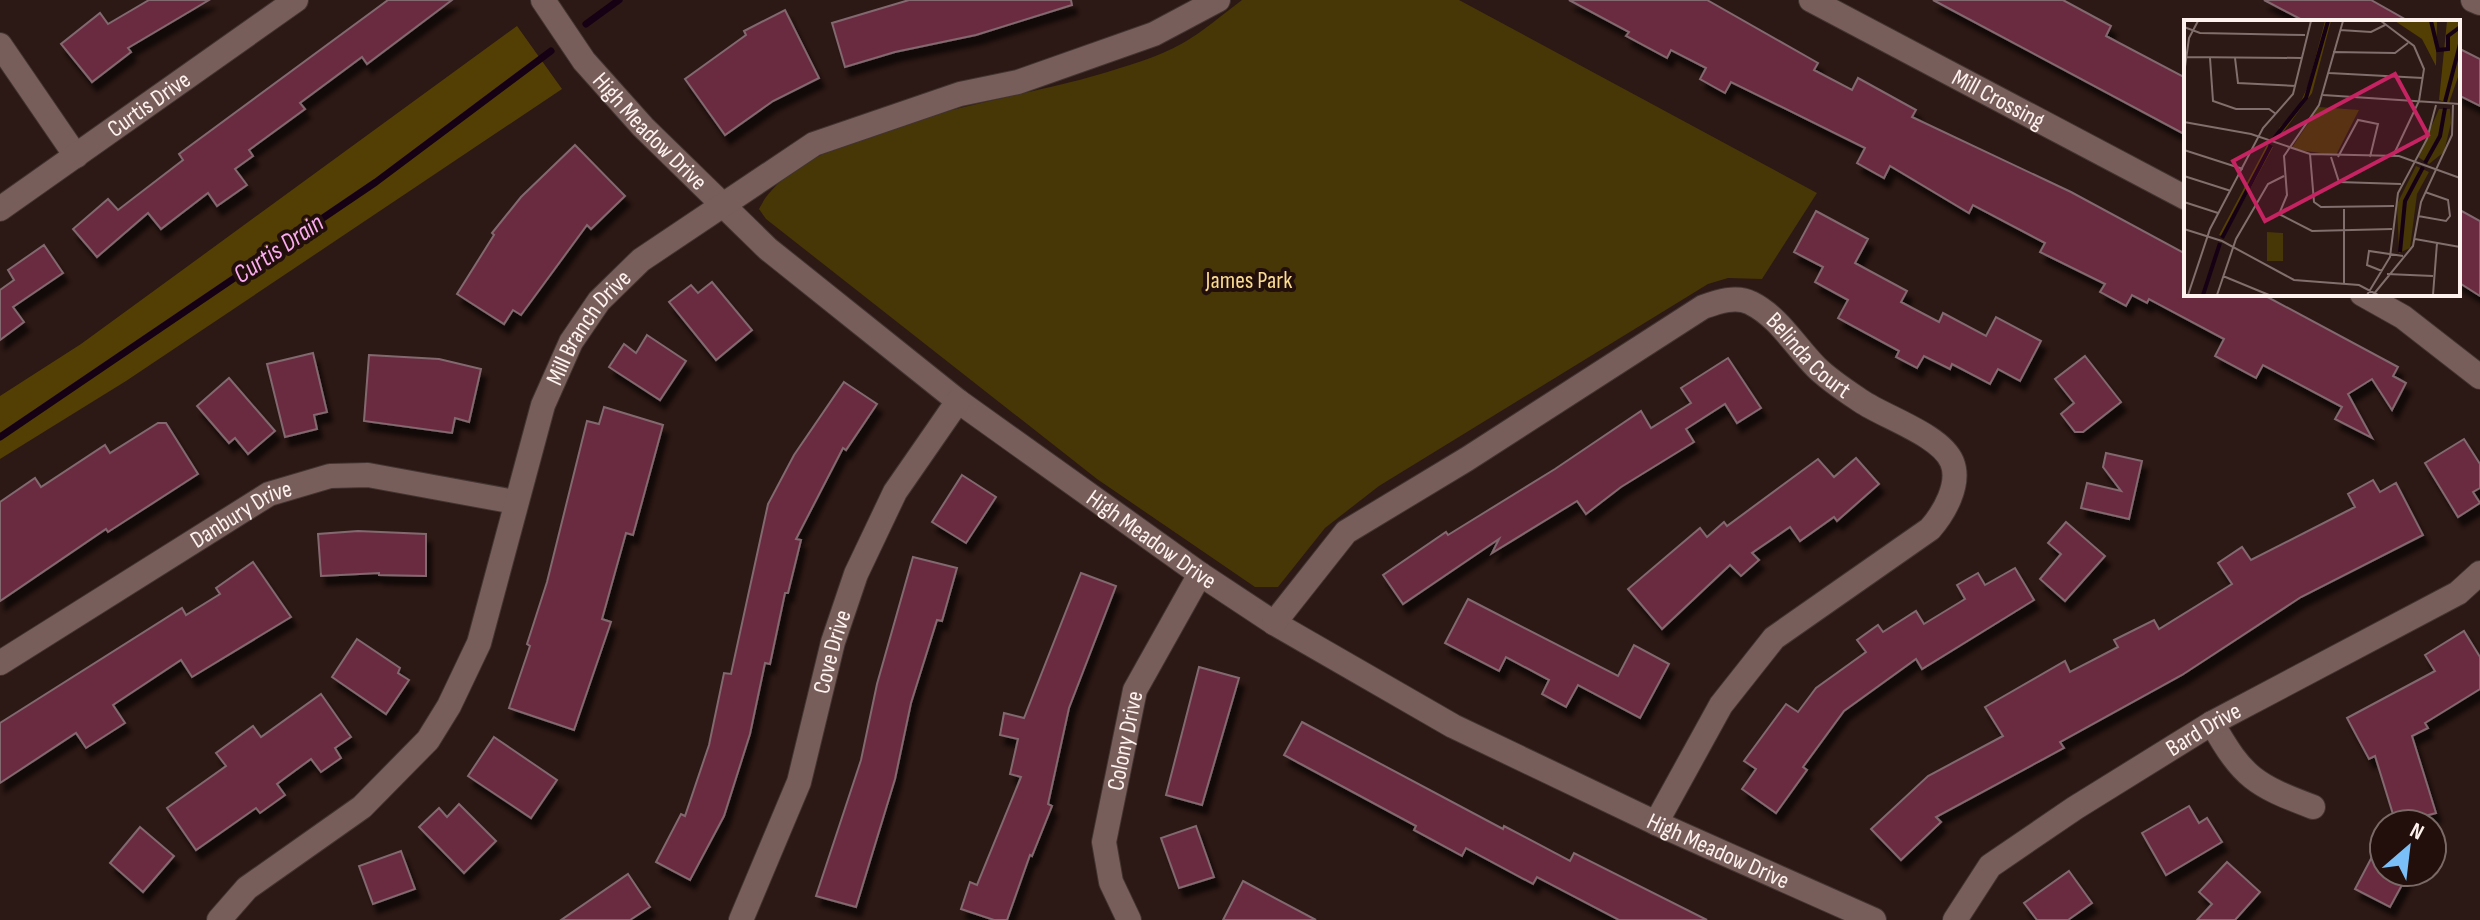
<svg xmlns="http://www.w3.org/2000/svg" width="2480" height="920" font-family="'Sofia Sans Condensed',sans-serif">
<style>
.green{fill:#473606}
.forest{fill:#533f04}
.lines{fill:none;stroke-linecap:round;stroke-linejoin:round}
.stream{stroke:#160014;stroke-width:7}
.building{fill:#6b2b41;stroke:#826970;stroke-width:2;filter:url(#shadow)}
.minor-casing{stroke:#423431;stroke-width:26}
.minor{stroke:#775e5a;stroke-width:24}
.labels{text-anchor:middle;stroke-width:8;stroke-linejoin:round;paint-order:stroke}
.street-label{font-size:24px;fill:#fef2ef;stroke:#220f0c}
.park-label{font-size:24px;fill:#fbdc91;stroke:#220f0c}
.water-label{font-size:26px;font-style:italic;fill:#faacef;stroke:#220f0c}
.inset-river{fill:none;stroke:#160014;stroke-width:4}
.inset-road{fill:none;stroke:#806f6c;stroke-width:2}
.view{fill:#c52362;fill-opacity:0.15;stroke:#c52362;stroke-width:4}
.inset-edge{fill:none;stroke:#fef2ef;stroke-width:4}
</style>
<defs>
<filter id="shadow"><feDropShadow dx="5" dy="9" stdDeviation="2" flood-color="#0009"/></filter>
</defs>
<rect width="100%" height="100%" fill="#2c1814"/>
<path class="green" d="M1242 0H1459L1817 193 1762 279 1728 278 1708 284 1379 486 1325 528 1278 587H1255L1097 479 766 219 759 209C797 128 1015 100 1097 75 1124 67 1159 57 1183 43 1204 31 1223 14 1242 0Z"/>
<polygon class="forest" points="517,26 562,89 126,381 0,459 0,396 81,344"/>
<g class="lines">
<g class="stream">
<polyline points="586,24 619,0"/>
<polyline points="0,437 376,182 551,51"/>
</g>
</g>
<g class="building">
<polygon points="149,0 209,0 128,48 131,52 92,82 61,44 100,13 108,24"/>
<polygon points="388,0 452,0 367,64 362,57 300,103 305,109 249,150 253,156 235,169 247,185 217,206 208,193 161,229 148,213 97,257 73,229 108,199 118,210 183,160 179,154"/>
<polygon points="909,0 1071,0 1072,5 976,35 895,52 845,67 832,23"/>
<polygon points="1569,0 1707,0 1818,63 1814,70 1852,90 1858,78 1916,110 1912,117 2071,192 2186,254 2186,294 2262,294 2398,367 2393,376 2406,383 2392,410 2372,379 2348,394 2372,438 2335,419 2342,407 2263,365 2256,378 2215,356 2224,339 2149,299 2147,303 2132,295 2126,306 2100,292 2105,284 2040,252 2045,243 1973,205 1969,213 1890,166 1884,178 1857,163 1865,148 1731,82 1725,93 1700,79 1706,68 1671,50 1667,58 1626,36 1629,32"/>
<polygon points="1933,0 2063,0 2111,26 2106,36 2186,78 2186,135"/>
<polygon points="2264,0 2371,0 2410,22 2306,22"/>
<polygon points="785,10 819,78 773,101 725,135 685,79 746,35 744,31"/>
<polygon points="2458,48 2480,59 2480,106 2458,95"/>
<polygon points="575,145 625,196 591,229 587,225 521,315 513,310 504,324 457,294 494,235 492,233 521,197"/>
<polygon points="2458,209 2480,221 2480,296 2458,282"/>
<polygon points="1816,211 1868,239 1855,263 1907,291 1901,302 1939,322 1943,313 1986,336 1996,317 2041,341 2020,381 1998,369 1990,384 1952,364 1950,369 1924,356 1917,368 1896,357 1899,351 1838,318 1848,300 1815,282 1823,267 1794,252"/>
<polygon points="44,245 63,273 13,307 24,322 0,340 0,290 14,280 8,270"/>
<polygon points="712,282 752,330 716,360 669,302 691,285 698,293"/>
<polygon points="647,335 686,361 660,400 609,367 624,344 636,353"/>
<polygon points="313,353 327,412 314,415 317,429 285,437 267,364"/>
<polygon points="369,355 439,359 481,369 469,422 455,418 452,433 364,421"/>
<polygon points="2085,356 2121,402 2083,432 2075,432 2061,414 2074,403 2055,379"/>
<polygon points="1728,358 1761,408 1737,423 1725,404 1686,429 1694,442 1621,487 1586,514 1577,501 1492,553 1499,539 1403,604 1383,575 1446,532 1448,535 1555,469 1641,411 1651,428 1691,403 1681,388"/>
<polygon points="229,378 275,431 248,454 235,438 229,443 197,406"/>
<polygon points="844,382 877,404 846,450 843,448 796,539 801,540 788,593 785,593 770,664 765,663 750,734 724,816 690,880 656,862 681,814 685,816 709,745 724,673 731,674 768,504 794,455"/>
<polygon points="604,407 663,425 633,535 626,533 602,619 611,622 574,730 509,708 530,646 527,644 547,582 587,421 599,424"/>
<polygon points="158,423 166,423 198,474 108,532 106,529 0,601 0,502 35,478 41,487 105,445 110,453"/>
<polygon points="2464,439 2480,464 2480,488 2473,492 2480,503 2458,517 2425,463"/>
<polygon points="2106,453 2142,461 2129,519 2081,508 2087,483 2121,491 2103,467"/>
<polygon points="1856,458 1879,484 1837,521 1834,517 1800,541 1790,527 1752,553 1759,560 1741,576 1730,565 1662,629 1628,589 1700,528 1707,537 1724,522 1727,526 1818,459 1834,477"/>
<polygon points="962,475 996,497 966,543 932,522"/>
<polygon points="2373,480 2380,492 2396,483 2423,535 2301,597 2182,675 2060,742 2064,748 1936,817 1941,822 1901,860 1871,829 1928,776 2003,736 1985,707 2065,661 2070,672 2118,647 2114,640 2154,620 2159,629 2232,584 2218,563 2242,547 2251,560 2355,507 2348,494"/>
<polygon points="2066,522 2105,556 2065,601 2040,579 2061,554 2048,543"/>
<polygon points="358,531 426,534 426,576 379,575 379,573 321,576 318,534"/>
<polygon points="913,557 957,568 942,621 937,620 911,703 895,779 856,907 816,896 861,760 877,684"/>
<polygon points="253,562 291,617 192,677 181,660 113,705 125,723 86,748 76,733 0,783 0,723 182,608 186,615 220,594 216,588"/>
<polygon points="2015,568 2034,600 1922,669 1916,659 1844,711 1803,767 1807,770 1776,813 1742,789 1756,769 1744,761 1786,704 1798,712 1816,688 1866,652 1857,640 1878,625 1883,632 1916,611 1924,624 1965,599 1957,585 1978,573 1985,585"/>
<polygon points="1081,573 1116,586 1069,708 1048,804 1052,806 1032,856 1030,855 1007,920 994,920 961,909 970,882 977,885 1021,777 1010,774 1018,739 1000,735 1004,713 1024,718"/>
<polygon points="1468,599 1618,676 1634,645 1669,664 1640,718 1578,685 1566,707 1542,694 1549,680 1506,657 1499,671 1445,643"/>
<polygon points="2464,631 2480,657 2480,689 2425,723 2428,728 2412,736 2436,813 2396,824 2375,756 2369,759 2347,718 2435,671 2425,655"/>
<polygon points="357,639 400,668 398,673 409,680 386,714 332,677"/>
<polygon points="1199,667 1239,678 1202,805 1166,795"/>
<polygon points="321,694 351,737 335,748 341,758 321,772 311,759 277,784 285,795 260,813 256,808 196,850 167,808 226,766 216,753 253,726 261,737"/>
<polygon points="1302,722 1503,829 1504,826 1570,861 1574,853 1707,920 1619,920 1537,877 1533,884 1466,848 1462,856 1414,830 1416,826 1284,755"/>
<polygon points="494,737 557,780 531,818 468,776"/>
<polygon points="459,804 496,841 464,873 419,827 439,808 447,817"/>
<polygon points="2189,806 2199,823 2207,818 2222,842 2166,875 2142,833"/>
<polygon points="1196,826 1214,877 1179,888 1161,838"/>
<polygon points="140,827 174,856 143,892 110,863"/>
<polygon points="2384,834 2384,872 2409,872 2390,907 2355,889"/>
<polygon points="401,851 415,889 373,904 359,866"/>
<polygon points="2227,862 2260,892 2235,920 2197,920 2212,904 2199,892"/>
<polygon points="2069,871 2092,903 2068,920 2037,920 2024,903"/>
<polygon points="628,874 650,907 630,920 561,920"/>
<polygon points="1243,881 1316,920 1223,920"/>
</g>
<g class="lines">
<g class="minor-casing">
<g id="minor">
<path id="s1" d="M543 0 584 61 643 127 768 249 958 401 1200 574 1274 623 1453 726 1656 823 1874 920"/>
<path id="s2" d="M1811 0 2186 198"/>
<polyline points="2473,0 2480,3"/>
<polyline points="0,45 76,156"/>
<path id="s3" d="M0 209 296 0"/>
<polyline points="2362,294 2403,317 2480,377"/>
<path id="s4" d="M1274 623 1346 532 1467 459 1703 307C1717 302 1736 295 1751 303 1779 317 1795 346 1816 367 1829 380 1846 391 1861 401 1884 417 1941 435 1952 462 1961 484 1944 513 1930 529L1774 638 1721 705 1656 823"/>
<path id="s5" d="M0 663 269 494 330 476 368 475 515 502"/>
<path d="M2212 723C2243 778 2255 785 2313 807"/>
<path id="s6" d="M219 920 247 888 362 807 428 740 449 706 479 643 543 405 571 342 599 301 641 260 814 144 960 94 1018 82 1154 34 1218 0"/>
<path id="s7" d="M741 920 799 782 833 642 856 574 895 492 958 401"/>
<path id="s8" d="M1129 920 1111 882 1104 842 1135 690 1200 574"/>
<path id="s9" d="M1955 920 1990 866 2075 808 2212 723 2458 593 2480 573"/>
</g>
</g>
<use href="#minor" class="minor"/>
</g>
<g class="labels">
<g class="street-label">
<text dy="8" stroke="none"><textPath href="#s2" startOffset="212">Mill Crossing</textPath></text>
<text dy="8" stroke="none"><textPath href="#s3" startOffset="182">Curtis Drive</textPath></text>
<text dy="8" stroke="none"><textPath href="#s1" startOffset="170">High Meadow Drive</textPath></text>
<text dy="8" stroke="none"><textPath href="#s6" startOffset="724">Mill Branch Drive</textPath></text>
<text dy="8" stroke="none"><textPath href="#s4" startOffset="666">Belinda Court</textPath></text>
<text dy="8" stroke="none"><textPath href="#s5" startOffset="284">Danbury Drive</textPath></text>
<text dy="8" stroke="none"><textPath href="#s1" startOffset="818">High Meadow Drive</textPath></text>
<text dy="8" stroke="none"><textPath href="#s7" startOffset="284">Cove Drive</textPath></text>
<text dy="8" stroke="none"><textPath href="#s9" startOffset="318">Bard Drive</textPath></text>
<text dy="8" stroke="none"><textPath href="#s8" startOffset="186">Colony Drive</textPath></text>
<text dy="8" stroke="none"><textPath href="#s1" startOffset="1466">High Meadow Drive</textPath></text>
</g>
<g class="park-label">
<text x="1249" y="288">James Park</text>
</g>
<g class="water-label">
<text transform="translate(278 248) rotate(-34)" y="9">Curtis Drain</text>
</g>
</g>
<g transform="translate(2184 20)">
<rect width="276" height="276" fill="#2c1814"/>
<path d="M135 87 175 90 152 135 107 129ZM255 89H266L267 103 260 132 245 144 234 137ZM232 146 245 152 233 174 226 228 215 233 213 184ZM83 212 99 213V241H83Z" fill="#473606"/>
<path d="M141 1H147L128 73 97 115 95 108 112 92 124 66ZM211 1H253L252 46 238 19ZM263 1H276V51L265 83 255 80ZM83 125 89 127 40 217 35 215Z" fill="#533f04"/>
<path class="inset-river" d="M247 1 254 30 264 29V16L276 7M261 82 276 24M88 121 122 78 144 1M241 143 256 116 261 88M38 218 87 125M216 232 221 181 239 147M19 275 36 223"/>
<path class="inset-road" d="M159 1 135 85 100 136 103 175 95 194 128 211 208 209M197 1 230 26 240 49 235 81 209 136M0 7 16 13 121 15M156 10 187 12 201 5M149 32 211 33 224 23M3 37 117 38M26 38 29 81 52 89H85L92 94M51 38 54 63 112 66M145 53 239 58M139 75 276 84M0 102 67 114 126 134 215 136 276 158M1 102 0 54 5 18 14 1M0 130 59 149M126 134 130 182 137 187 210 186M147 137 155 162 217 164M154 137 174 100 194 104 186 137M0 156 47 171M0 182 34 193M234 196 262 201 266 196 264 180 241 172M0 209 38 221 110 260 175 265 194 275M231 219 276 227M198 251 183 245 185 231 219 236M203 254 249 256M39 256 85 275M160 265V189M4 275 26 209 79 108 109 74 127 1M33 275 52 219 84 164 100 156M183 275 206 237 214 173 243 119 252 85M189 275 229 226 237 182 268 115 269 85M249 275 253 223"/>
<path class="view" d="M211 54 244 115 81 201 49 141Z"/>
<rect width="276" height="276" class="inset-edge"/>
</g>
<g transform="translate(2408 848) rotate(28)"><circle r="38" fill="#220f0c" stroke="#7a6a67" stroke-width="2"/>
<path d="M0-6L14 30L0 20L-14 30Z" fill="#7abff8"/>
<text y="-12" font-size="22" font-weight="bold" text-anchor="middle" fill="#fef2ef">N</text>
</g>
</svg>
